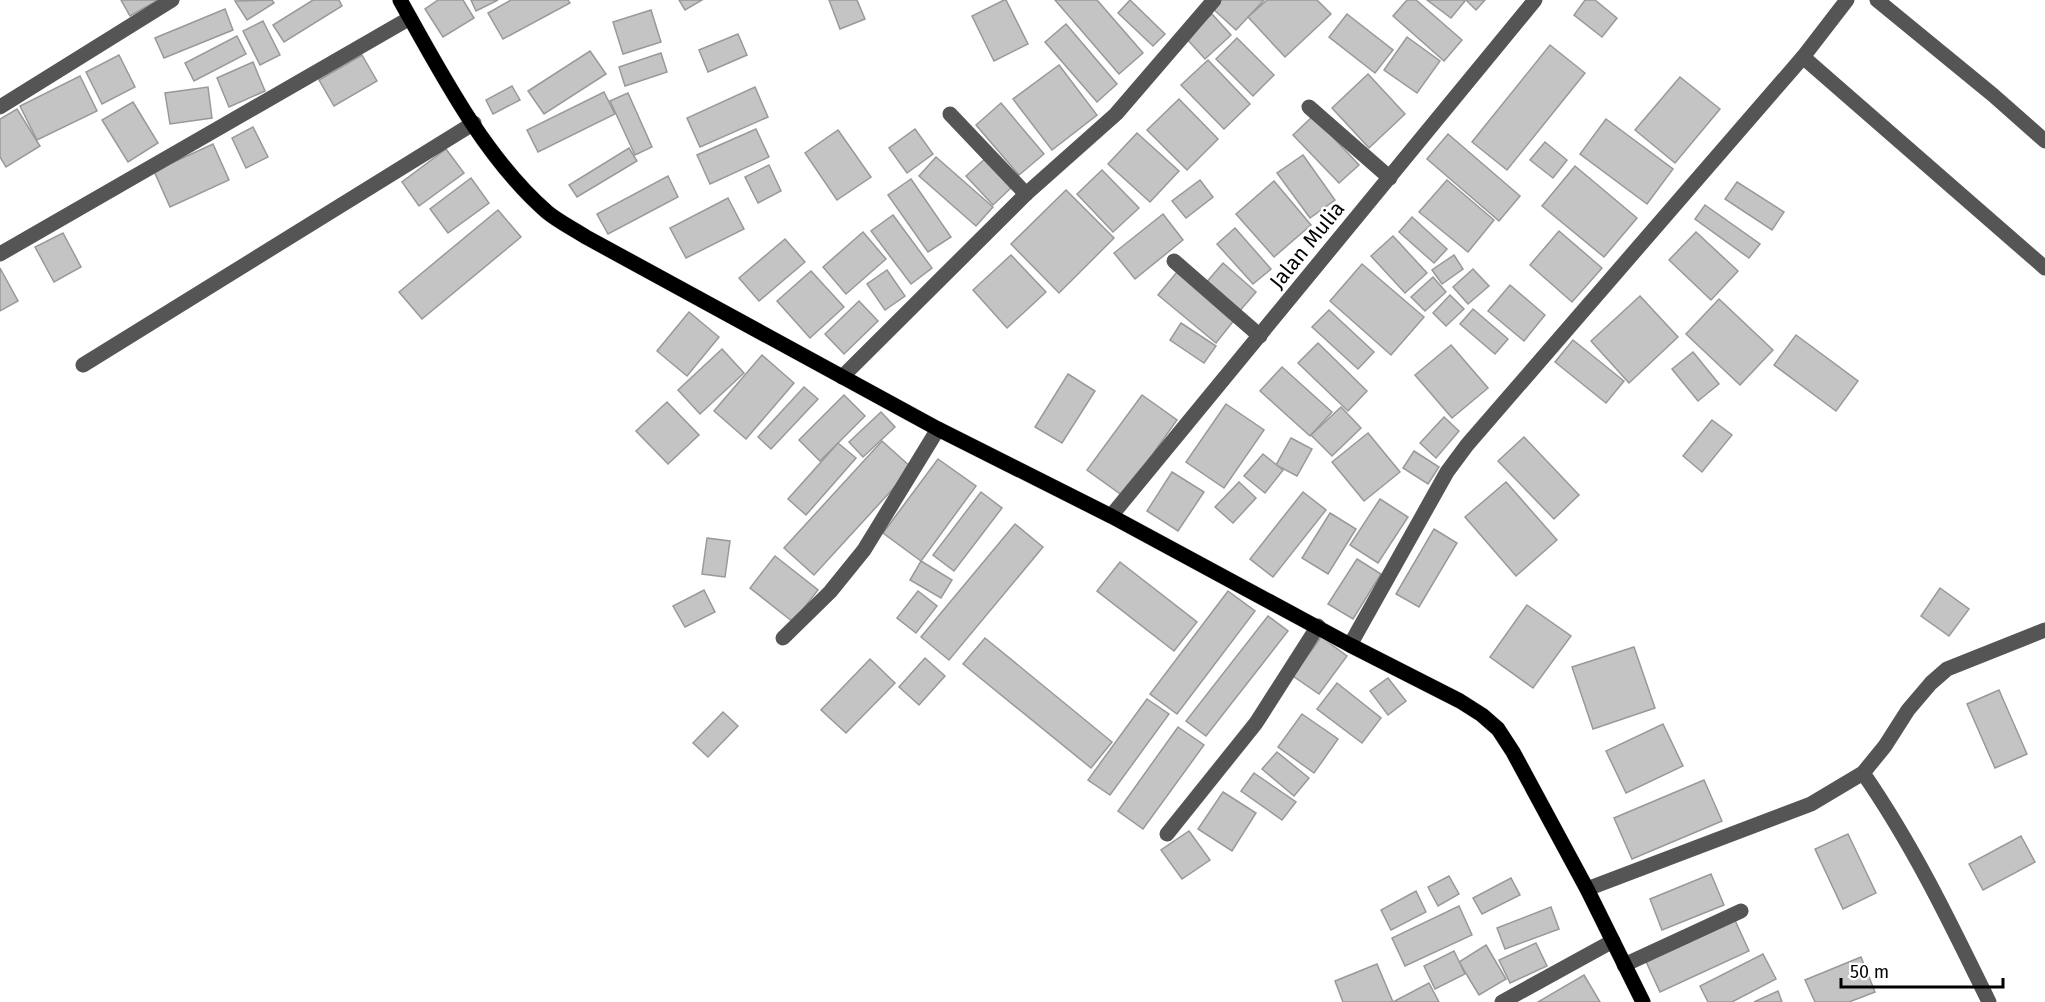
<svg xmlns="http://www.w3.org/2000/svg" width="2045" height="1002" font-family="'Fira Sans',sans-serif">
<style>
.building{fill:#c4c4c4;stroke:#999;stroke-width:1.5}
.lines{fill:none;stroke-linecap:round;stroke-linejoin:round}
.major-casing{stroke:#dbdbdb;stroke-width:16}
.minor{stroke:#555;stroke-width:15}
.major{stroke:#000;stroke-width:15}
.labels{text-anchor:middle;stroke-width:5;stroke-linejoin:round;paint-order:stroke}
.street-label{font-size:21px;fill:#000;stroke:#fff}
</style>
<rect width="100%" height="100%" fill="#fff"/>
<g class="building">
<polygon points="121,0 158,0 130,16"/>
<polygon points="272,0 274,3 247,20 235,1"/>
<polygon points="313,0 339,0 342,6 284,42 273,25"/>
<polygon points="438,0 463,0 474,18 443,37 425,9"/>
<polygon points="471,0 498,0 476,11"/>
<polygon points="511,0 568,0 570,3 503,39 488,13"/>
<polygon points="679,0 702,0 685,10"/>
<polygon points="829,0 857,0 865,19 840,29"/>
<polygon points="1004,0 1006,0 1028,44 994,61 972,16"/>
<polygon points="1055,0 1097,0 1143,53 1119,74"/>
<polygon points="1130,0 1165,34 1153,46 1118,13"/>
<polygon points="1217,0 1264,0 1236,30 1211,7"/>
<polygon points="1267,0 1317,0 1331,14 1285,57 1248,17"/>
<polygon points="1407,0 1416,0 1462,40 1444,61 1393,16"/>
<polygon points="1427,0 1463,0 1465,1 1451,18"/>
<polygon points="1466,0 1485,0 1476,10"/>
<polygon points="1585,0 1595,0 1617,18 1602,37 1574,15"/>
<polygon points="225,9 233,30 164,58 155,38"/>
<polygon points="651,10 661,42 623,54 613,22"/>
<polygon points="1212,14 1231,35 1205,59 1186,38"/>
<polygon points="1347,14 1393,50 1375,73 1329,37"/>
<polygon points="263,21 280,55 260,65 243,31"/>
<polygon points="1066,24 1117,84 1097,102 1045,42"/>
<polygon points="738,34 747,55 708,72 699,50"/>
<polygon points="237,36 246,54 194,81 185,63"/>
<polygon points="1407,37 1440,61 1417,93 1384,70"/>
<polygon points="1237,38 1274,75 1253,96 1216,59"/>
<polygon points="1550,45 1585,73 1507,170 1472,142"/>
<polygon points="590,51 606,74 544,114 528,91"/>
<polygon points="661,53 667,72 625,86 619,67"/>
<polygon points="119,55 135,87 102,104 86,72"/>
<polygon points="362,55 377,81 334,106 319,80"/>
<polygon points="1208,60 1250,104 1224,129 1181,85"/>
<polygon points="253,62 265,91 229,107 217,78"/>
<polygon points="1059,65 1097,115 1052,150 1013,99"/>
<polygon points="1368,74 1405,114 1369,148 1332,108"/>
<polygon points="80,76 97,111 37,140 20,106"/>
<polygon points="1680,77 1720,109 1675,163 1635,130"/>
<polygon points="512,86 520,100 493,114 486,100"/>
<polygon points="208,87 212,118 170,124 165,93"/>
<polygon points="755,87 768,117 700,147 687,118"/>
<polygon points="604,92 615,114 538,152 527,130"/>
<polygon points="628,93 652,147 635,155 610,101"/>
<polygon points="1179,99 1218,139 1187,170 1147,130"/>
<polygon points="133,102 158,143 128,162 102,120"/>
<polygon points="1001,103 1044,154 1019,175 976,125"/>
<polygon points="17,109 40,146 6,167 0,157 0,119"/>
<polygon points="1313,116 1359,165 1339,183 1293,135"/>
<polygon points="1606,119 1673,169 1647,204 1580,154"/>
<polygon points="253,127 268,157 246,168 232,138"/>
<polygon points="756,129 769,157 710,184 697,155"/>
<polygon points="915,129 933,154 907,173 889,148"/>
<polygon points="838,130 871,177 837,200 805,153"/>
<polygon points="1137,133 1179,171 1150,202 1108,164"/>
<polygon points="1448,134 1520,196 1499,221 1427,159"/>
<polygon points="1545,142 1567,160 1553,178 1530,160"/>
<polygon points="213,144 229,180 170,207 154,171"/>
<polygon points="629,148 637,161 577,197 569,185"/>
<polygon points="446,149 464,173 419,206 402,182"/>
<polygon points="1303,155 1335,200 1310,218 1277,173"/>
<polygon points="936,157 993,207 976,226 919,176"/>
<polygon points="987,157 1014,185 993,205 966,176"/>
<polygon points="769,165 781,191 758,203 745,177"/>
<polygon points="1575,166 1637,218 1604,257 1542,206"/>
<polygon points="1102,170 1139,208 1113,232 1077,194"/>
<polygon points="668,176 678,197 608,234 597,214"/>
<polygon points="471,178 489,203 448,233 430,209"/>
<polygon points="911,179 951,237 928,252 888,195"/>
<polygon points="1200,180 1213,197 1186,218 1172,201"/>
<polygon points="1447,180 1494,220 1468,252 1419,212"/>
<polygon points="1274,181 1311,225 1274,257 1236,214"/>
<polygon points="1737,182 1784,212 1772,230 1725,199"/>
<polygon points="1066,190 1114,238 1059,293 1011,244"/>
<polygon points="728,198 744,229 686,258 670,228"/>
<polygon points="1705,205 1760,244 1749,258 1695,219"/>
<polygon points="498,210 521,237 422,319 399,292"/>
<polygon points="1163,214 1183,240 1135,279 1114,253"/>
<polygon points="893,215 932,268 911,284 871,231"/>
<polygon points="1412,217 1447,249 1434,263 1399,232"/>
<polygon points="1235,228 1271,269 1253,284 1217,244"/>
<polygon points="1559,231 1602,268 1572,302 1530,265"/>
<polygon points="863,232 886,259 846,294 823,267"/>
<polygon points="1696,232 1738,271 1711,300 1669,260"/>
<polygon points="63,233 81,267 54,282 35,247"/>
<polygon points="1393,236 1427,273 1405,293 1371,256"/>
<polygon points="785,239 805,262 759,301 739,278"/>
<polygon points="1011,255 1046,292 1007,328 973,290"/>
<polygon points="1454,255 1463,269 1442,284 1432,270"/>
<polygon points="1223,263 1256,292 1238,313 1205,284"/>
<polygon points="1362,264 1424,317 1391,355 1330,301"/>
<polygon points="0,268 18,301 0,311"/>
<polygon points="1473,269 1489,286 1468,304 1453,287"/>
<polygon points="887,270 905,296 885,310 867,284"/>
<polygon points="811,271 844,307 810,338 777,301"/>
<polygon points="1177,272 1235,319 1216,343 1158,295"/>
<polygon points="1433,277 1446,292 1425,311 1411,297"/>
<polygon points="1510,285 1545,315 1524,341 1488,311"/>
<polygon points="1450,295 1464,309 1446,326 1433,313"/>
<polygon points="1640,296 1678,337 1629,383 1591,341"/>
<polygon points="1719,299 1773,350 1740,385 1686,334"/>
<polygon points="859,301 878,321 844,354 825,334"/>
<polygon points="1473,309 1508,339 1495,354 1460,324"/>
<polygon points="1329,310 1374,352 1358,369 1312,327"/>
<polygon points="689,312 719,337 687,376 657,351"/>
<polygon points="1181,323 1216,346 1204,363 1170,340"/>
<polygon points="1796,335 1858,381 1836,411 1774,365"/>
<polygon points="1573,340 1624,381 1606,403 1555,362"/>
<polygon points="1318,343 1367,391 1348,411 1298,363"/>
<polygon points="1451,345 1488,388 1452,418 1415,375"/>
<polygon points="722,349 744,373 700,414 678,390"/>
<polygon points="1693,352 1719,384 1698,401 1672,369"/>
<polygon points="762,355 794,383 746,439 714,411"/>
<polygon points="1282,367 1332,412 1310,436 1260,391"/>
<polygon points="1068,374 1095,391 1062,443 1035,427"/>
<polygon points="804,387 818,399 771,449 758,437"/>
<polygon points="844,395 865,416 820,461 799,440"/>
<polygon points="1142,395 1177,420 1123,496 1087,470"/>
<polygon points="667,402 699,435 668,464 636,431"/>
<polygon points="1226,404 1264,430 1224,488 1186,462"/>
<polygon points="1341,407 1361,428 1332,456 1311,435"/>
<polygon points="881,412 895,427 863,457 849,442"/>
<polygon points="1444,417 1459,431 1436,458 1420,443"/>
<polygon points="1712,420 1732,435 1702,472 1683,456"/>
<polygon points="1368,433 1400,472 1364,501 1332,462"/>
<polygon points="1524,437 1579,495 1554,519 1498,461"/>
<polygon points="1291,438 1312,449 1297,476 1276,465"/>
<polygon points="882,441 912,468 814,575 784,548"/>
<polygon points="838,443 856,458 806,515 788,499"/>
<polygon points="1414,451 1439,467 1428,484 1403,468"/>
<polygon points="1263,454 1283,470 1265,493 1244,476"/>
<polygon points="938,459 976,486 921,561 883,533"/>
<polygon points="1172,472 1204,492 1178,531 1147,511"/>
<polygon points="1239,482 1256,498 1233,523 1215,507"/>
<polygon points="1506,482 1557,540 1516,576 1465,517"/>
<polygon points="981,492 1002,508 954,571 933,555"/>
<polygon points="1303,492 1326,510 1273,577 1250,559"/>
<polygon points="1380,499 1408,517 1378,563 1350,545"/>
<polygon points="1330,513 1356,529 1328,574 1302,558"/>
<polygon points="1015,524 1043,547 949,660 921,637"/>
<polygon points="1434,529 1457,543 1419,607 1396,594"/>
<polygon points="707,538 730,541 725,577 702,574"/>
<polygon points="775,556 818,590 793,622 750,588"/>
<polygon points="1357,559 1381,574 1353,619 1328,604"/>
<polygon points="921,561 952,580 941,598 910,580"/>
<polygon points="1120,562 1197,622 1174,651 1097,591"/>
<polygon points="1940,588 1969,609 1949,636 1921,616"/>
<polygon points="704,590 715,612 685,627 673,606"/>
<polygon points="918,591 937,606 916,633 897,618"/>
<polygon points="1228,591 1255,611 1177,714 1150,694"/>
<polygon points="1527,605 1571,636 1533,688 1490,657"/>
<polygon points="1268,616 1288,631 1206,736 1186,721"/>
<polygon points="1321,637 1347,656 1319,694 1293,676"/>
<polygon points="985,638 1112,742 1091,768 963,664"/>
<polygon points="1634,647 1655,708 1593,729 1572,667"/>
<polygon points="925,658 945,676 919,705 899,687"/>
<polygon points="870,659 895,683 846,733 821,710"/>
<polygon points="1388,678 1406,701 1388,715 1370,691"/>
<polygon points="1337,683 1381,718 1362,743 1317,709"/>
<polygon points="1999,690 2027,754 1995,768 1967,704"/>
<polygon points="1147,699 1169,714 1110,795 1088,780"/>
<polygon points="723,712 738,726 708,757 693,743"/>
<polygon points="1302,714 1338,739 1314,773 1278,747"/>
<polygon points="1663,724 1683,766 1626,793 1606,751"/>
<polygon points="1178,727 1204,745 1143,829 1118,811"/>
<polygon points="1277,752 1309,778 1294,796 1262,769"/>
<polygon points="1254,773 1296,802 1282,820 1241,791"/>
<polygon points="1704,780 1722,821 1632,859 1614,818"/>
<polygon points="1223,792 1256,813 1232,851 1198,829"/>
<polygon points="1189,831 1210,860 1182,879 1161,850"/>
<polygon points="1848,834 1876,893 1843,909 1815,849"/>
<polygon points="2021,836 2035,862 1983,890 1969,864"/>
<polygon points="1711,874 1724,905 1662,930 1650,899"/>
<polygon points="1449,876 1459,894 1438,906 1428,887"/>
<polygon points="1511,878 1520,895 1482,914 1473,898"/>
<polygon points="1416,891 1426,912 1391,930 1381,910"/>
<polygon points="1459,906 1472,935 1405,966 1392,938"/>
<polygon points="1551,907 1559,929 1505,949 1497,928"/>
<polygon points="1733,916 1749,951 1660,992 1644,957"/>
<polygon points="1536,943 1547,966 1510,983 1499,960"/>
<polygon points="1486,945 1506,979 1479,995 1459,962"/>
<polygon points="1454,951 1465,974 1435,989 1424,966"/>
<polygon points="1763,954 1776,979 1732,1002 1708,1002 1700,986"/>
<polygon points="1861,957 1875,992 1849,1002 1815,1002 1805,980"/>
<polygon points="1377,964 1393,1002 1343,1002 1335,981"/>
<polygon points="1584,975 1600,1002 1538,1002"/>
<polygon points="1429,983 1439,1002 1393,1002"/>
<polygon points="1778,991 1782,1002 1754,1002"/>
</g>
<g class="lines">
<g class="major-casing">
<path id="major" d="M400 0C441 73 484 157 547 212 559 222 574 229 586 237L938 429 1111 516 1350 645 1460 701 1482 715 1498 729 1513 752 1587 889 1643 1002"/>
</g>
<g class="minor">
<polyline points="1877,0 1993,95 2045,141"/>
<polyline points="1803,57 2045,268"/>
<polyline points="0,107 172,0"/>
<polyline points="1309,107 1390,178"/>
<polyline points="950,114 1026,194"/>
<polyline points="0,254 410,18"/>
<polyline points="1174,261 1260,336"/>
<polyline points="83,365 474,123"/>
<polyline points="842,377 1026,194 1116,114 1214,0"/>
<polyline points="1111,516 1535,0"/>
<polyline points="783,638 830,592 864,550 938,429"/>
<polyline points="1350,645 1447,472 1467,445 1803,57 1847,0"/>
<path d="M1863 773C1913 845 1951 924 1989 1002"/>
<polyline points="1167,834 1256,723 1318,626"/>
<polyline points="1587,889 1811,804 1863,773 1885,746 1908,710 1931,683 1947,669 2045,630"/>
<polyline points="1624,965 1741,911"/>
<polyline points="1502,1002 1613,941"/>
</g>
<use href="#major" class="major"/>
</g>
<g class="labels">
<g class="street-label">
<text transform="translate(1307 245) rotate(-51)" y="7">Jalan Mulia</text>
</g>
</g>
<path d="M1841 978v9h162v-9" fill="none" stroke="#000000" stroke-width="3"/>
<text x="1850" y="978" font-size="18" fill="#000000" stroke="#ffffff" stroke-width="4.5" paint-order="stroke">50 m</text>
</svg>
